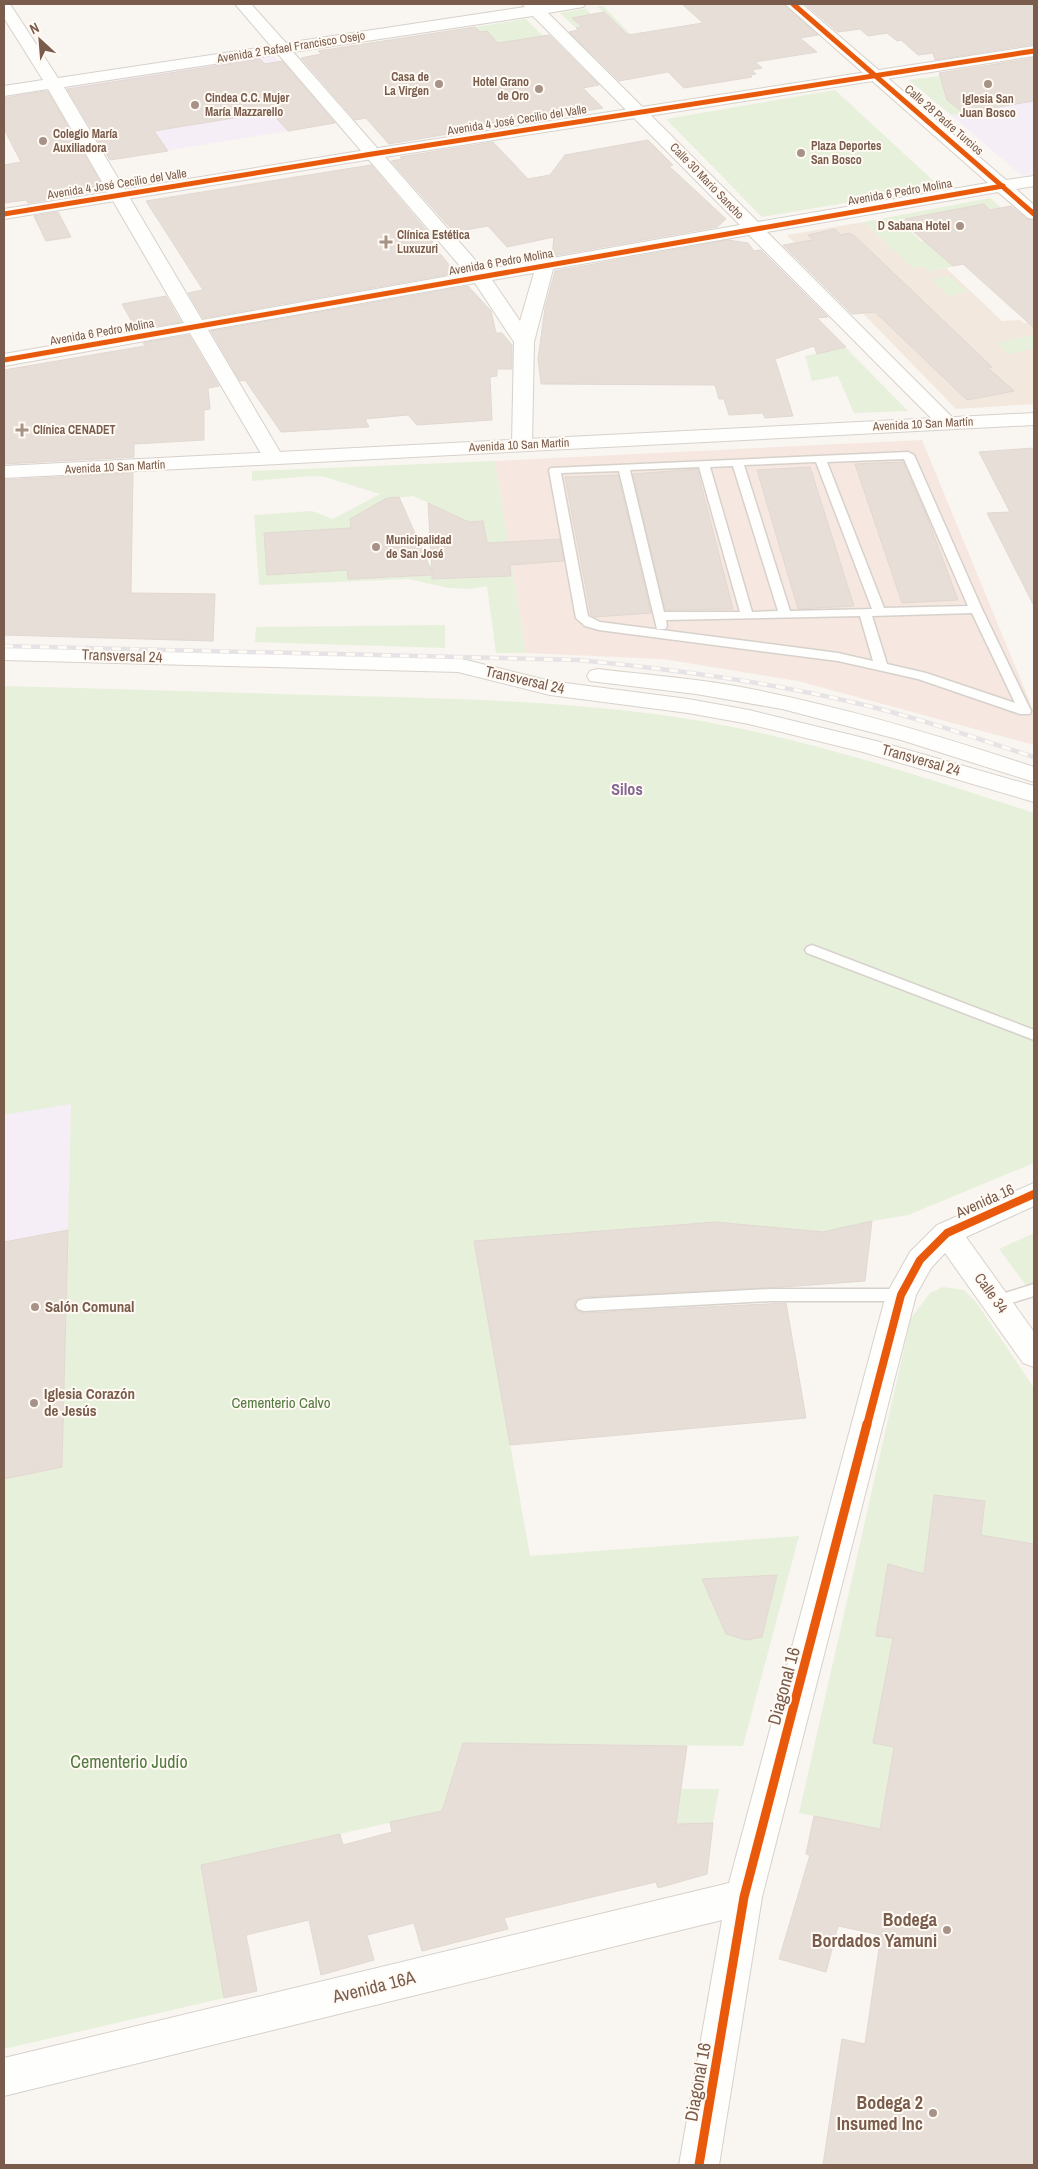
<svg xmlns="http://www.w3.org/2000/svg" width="1038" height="2169" font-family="'Archivo Narrow',sans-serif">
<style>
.residential{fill:#f2e8de}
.commercial{fill:#f6e8e1}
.education{fill:#f6eef6}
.green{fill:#e7f0db;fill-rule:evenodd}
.building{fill:#e6ded7;stroke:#e2d8d2}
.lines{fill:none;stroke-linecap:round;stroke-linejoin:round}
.service-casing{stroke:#d7d1cb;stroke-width:3}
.minor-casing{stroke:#d7d1cb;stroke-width:2}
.tertiary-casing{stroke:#d7d1cb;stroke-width:2}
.secondary-casing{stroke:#d9d2cb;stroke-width:2}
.service{fill:#fefefd;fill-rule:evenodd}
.minor{fill:#fefefd;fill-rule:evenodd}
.tertiary{fill:#fefefd;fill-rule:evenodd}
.secondary{fill:#fefefd;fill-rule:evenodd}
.rail-casing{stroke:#e6e3e7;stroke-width:4.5}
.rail{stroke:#fffaf3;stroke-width:3;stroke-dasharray:9;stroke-linecap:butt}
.cycleway-far2-casing{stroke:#fffaf3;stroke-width:7}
.cycleway-far1-casing{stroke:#fffaf3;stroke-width:11}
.cycleway-casing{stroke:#fffaf3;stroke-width:12}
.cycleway-far2{stroke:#e8590c;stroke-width:5}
.cycleway-far1{stroke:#e8590c;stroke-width:8}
.cycleway{stroke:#e8590c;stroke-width:9}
.poi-dot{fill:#a69286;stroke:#fffaf3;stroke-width:2}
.labels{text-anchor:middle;stroke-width:4;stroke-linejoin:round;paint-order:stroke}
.far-street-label{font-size:12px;fill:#7a5c4d;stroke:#fffaf3}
.far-poi-label{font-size:12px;font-weight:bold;fill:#7a5c4d;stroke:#fffaf3;text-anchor:start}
.street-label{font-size:15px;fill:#7a5c4d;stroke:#fffaf3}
.poi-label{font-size:15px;font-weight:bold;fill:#7a5c4d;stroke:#fffaf3;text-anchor:start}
.park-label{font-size:15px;fill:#537a41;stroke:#fffaf3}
.neighbourhood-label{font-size:16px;font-weight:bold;fill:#846695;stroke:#fffaf3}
.near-street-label{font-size:18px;fill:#7a5c4d;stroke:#fffaf3}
.near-park-label{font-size:18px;fill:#537a41;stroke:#fffaf3}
.near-poi-label{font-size:18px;font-weight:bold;fill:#7a5c4d;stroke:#fffaf3;text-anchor:end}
</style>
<rect width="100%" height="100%" fill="#f9f5f0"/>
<polygon class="residential" points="864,222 913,268 923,266 929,271 946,268 1002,321 1020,320 1024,323 1034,322 1034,404 956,409 787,235"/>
<polygon class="commercial" points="922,440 1034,712 1034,745 798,681 662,659 526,653 495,461"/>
<g class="education">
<polygon points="271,53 330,124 110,160 64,85"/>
<polygon points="1034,101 1034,174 1022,176 951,115"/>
<polygon points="71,1103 68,1230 4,1242 4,1115"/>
</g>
<g class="green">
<polygon points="603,6 633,37 621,39 619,26 598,7 586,9 592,15 572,18 579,25 586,27 576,28 560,13"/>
<polygon points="526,19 556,49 499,43 487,31 479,32 475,27"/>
<polygon points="940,76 967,112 951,115 909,80"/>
<polygon points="835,90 940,187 762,217 666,119"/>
<path d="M990 198 1034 237V251L929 271 923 266 913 268 864 222ZM983 204 990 210 996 209 929 240 921 241 907 228 913 227 905 219Z"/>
<polygon points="949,276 967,292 949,296 931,279"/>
<polygon points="1034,335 1034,348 1008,354 997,343"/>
<polygon points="845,347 908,411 854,413 838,376 812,381 805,356"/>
<path d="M495 461 526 653H496L487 586 470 589 449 588 408 579 259 585 254 515 312 511 333 519 380 494 325 477 312 476 252 481V471ZM413 496 453 514 454 522 483 521 489 562 411 566 412 576 386 578 385 568 371 569 373 578 348 579 347 570 267 575 264 533 351 528 350 519 387 499Z"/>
<polygon points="445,625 445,648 255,642 256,627"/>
<path d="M4 686C121 689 238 693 355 696 471 699 587 702 701 721 815 741 924 777 1034 813V1163L908 1215 872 1221 823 1232 715 1222 474 1241 530 1556 799 1536 743 1746 463 1743 442 1811 201 1865 224 1998 4 2049V1479L62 1467 71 1104 4 1115Z"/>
<polygon points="1034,1233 1034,1296 999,1249"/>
<polygon points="943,1287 964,1290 976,1302 1034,1388 1034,1544 981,1535 985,1501 934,1495 930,1529 931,1576 888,1565 876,1635 914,1641 887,1673 873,1743 894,1747 880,1829 799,1813 911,1318 930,1293"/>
<polygon points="620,1789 719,1789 713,1823 634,1824"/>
</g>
<g class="building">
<polygon points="682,4 783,4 818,35 800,38 817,52 755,62 762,68 752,70 756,74 750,75 752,77 684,88 668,72 619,81 569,32 578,30 576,28 582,27 572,18 604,12 628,35 703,23"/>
<polygon points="805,4 1034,4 1034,44 935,60 933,53 918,55 901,40 897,41 887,33 868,36 860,29 838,32"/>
<polygon points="475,27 480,32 487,31 498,43 549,35 599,85 583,88 603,108 389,144 366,118 355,120 301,58 321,54 318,51"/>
<polygon points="1034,58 1034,101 964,113 947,100 939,73"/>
<polygon points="260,59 265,64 282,61 335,123 288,131 271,112 154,131 168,151 110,160 67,89"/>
<polygon points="45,91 48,92 103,187 50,196 52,199 28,203 26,200 4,203 4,165 21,162 4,129 4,98"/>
<polygon points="648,140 673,165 669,166 726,219 717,227 552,256 554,237 507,247 488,226 454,232 391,161 402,159 400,157 493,142 528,179 550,175 565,155"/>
<polygon points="371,165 432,237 428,237 433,242 431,243 456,273 203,318 188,293 203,290 146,201"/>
<polygon points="984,204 990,210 1011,206 1027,219 1034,221 1034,328 963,264 953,266 908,227 913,227 905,219"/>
<polygon points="58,212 71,237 46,241 34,216"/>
<polygon points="835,229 840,235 849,233 856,237 992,367 988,368 1014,391 967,400 875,312 852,314 783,245 813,240 808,235"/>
<polygon points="728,240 748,243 754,251 761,250 828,317 817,318 846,347 817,354 814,346 775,359 793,416 765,418 763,413 729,415 724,399 719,399 715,385 541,384 538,359 545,308 555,271"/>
<polygon points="468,286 491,311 496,333 502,333 512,345 512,369 497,369 497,376 490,377 492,420 417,425 408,415 365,419 369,427 281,432 245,380 240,381 211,331"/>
<polygon points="166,296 181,322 136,329 122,304"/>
<polygon points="189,335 219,386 208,388 210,409 204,410 204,440 134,444 134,457 4,464 4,370 145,346 143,343"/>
<polygon points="1034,448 1034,606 987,513 1010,512 979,452"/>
<polygon points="903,462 927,517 958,600 902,603 855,464"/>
<polygon points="810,467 854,606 798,609 757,470"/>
<polygon points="697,469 733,609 665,610 633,474"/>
<polygon points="133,473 131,593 215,594 213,641 4,635 4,480"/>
<polygon points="618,475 651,613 595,617 591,615 565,477"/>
<polygon points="399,497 432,572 428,503 469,522 483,521 487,543 560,539 564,561 510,565 511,576 432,579 432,575 348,579 347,570 267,575 264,533 351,528 350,519 387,498"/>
<polygon points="872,1221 865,1281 783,1287 584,1297 577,1299 574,1304 576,1310 584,1313 786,1303 806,1418 510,1445 474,1241 715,1222 823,1232"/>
<polygon points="68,1230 62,1467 4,1479 4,1242"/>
<polygon points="934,1495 985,1501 981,1535 1034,1544 1034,2165 823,2165 842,2039 865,2044 881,1935 838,1926 826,1972 779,1959 810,1855 806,1854 814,1816 880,1829 894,1747 873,1743 893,1638 876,1636 888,1564 924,1574"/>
<polygon points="777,1575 762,1637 746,1640 726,1634 702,1579"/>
<polygon points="463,1743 687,1746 676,1824 713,1823 707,1874 658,1888 656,1882 504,1918 508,1929 422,1951 414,1923 367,1935 374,1960 321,1975 309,1920 246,1935 257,1991 224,1998 201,1865 340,1834 343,1845 392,1832 390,1822 442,1811"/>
</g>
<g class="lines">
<g class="service-casing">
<g id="service">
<path d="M908 452 914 455 982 609 1031 711 1030 714H1020L918 679 838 661 599 630 585 626 576 618 549 470 551 468ZM904 459 968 606 884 608 827 462ZM816 462 872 609 790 611 744 465ZM733 466 778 611 752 612 710 467ZM699 467 740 612H664L630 470ZM619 471 657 629H665L667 626 666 620 860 616 873 661 838 653 600 622 588 616 561 473ZM972 613 1015 703 926 673 887 664 872 616Z"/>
<polygon points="812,945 1034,1030 1034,1040 807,953 805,950 807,947"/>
<polygon points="1034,1284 1034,1296 998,1307 992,1305 990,1301 992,1297"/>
<polygon points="770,1289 901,1289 907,1291 909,1295 907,1299 901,1301 770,1301 584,1311 578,1309 576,1305 578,1301 584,1299"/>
</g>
</g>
<g class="minor-casing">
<g id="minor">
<path d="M4 4H10L58 78 271 46 235 4H251L286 43 525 7 522 4H586L583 7 548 13 758 222 988 183 785 4H802L1006 180 1034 176V186L1016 189 1034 205V219L1028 218 998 192 767 232 954 419 957 423 954 427 947 429 940 427 749 235 553 269 534 342 532 444 529 448 522 450 515 448 512 444 514 342 475 283 208 330 283 457 280 461 273 463 266 461 263 457 190 333 4 366V354L184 323 48 89 4 96V86L43 80 4 18ZM533 16 740 225 484 270 293 52ZM278 54 466 273 202 320 64 87ZM534 273 520 321 492 280Z"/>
<polygon points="1034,1183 1034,1206 966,1237 1034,1332 1034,1367 1023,1363 945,1253 931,1268 916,1295 762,1897 719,2165 679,2165 722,1920 4,2096 4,2058 729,1883 886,1295 910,1252 937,1225"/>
</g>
</g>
<g class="tertiary-casing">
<g id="tertiary">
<polygon points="1034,46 1034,56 372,159 4,219 4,209 372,149"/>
<polygon points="1034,413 1034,425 4,478 4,466"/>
</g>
</g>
<g class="secondary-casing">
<g id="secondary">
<polygon points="4,646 458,658 550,681 688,699 749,710 880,742 1034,786 1034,802 863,752 749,724 688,713 550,695 458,672 4,660"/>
<path d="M598 669C646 675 694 678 741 687 841 706 938 735 1034 767V782L901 740 782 709 696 694 590 681 587 676 590 671Z"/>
</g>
</g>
<use href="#service" class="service"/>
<use href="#minor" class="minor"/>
<use href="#tertiary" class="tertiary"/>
<use href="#secondary" class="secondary"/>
<g class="rail-casing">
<path id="rail" d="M4 646 578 660C671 669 764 681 856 703 916 717 975 738 1034 757"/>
</g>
<use href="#rail" class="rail"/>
<g class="cycleway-far2-casing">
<g id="cycleway-far2">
<polyline points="793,4 1034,214"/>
<polyline points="4,214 372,154 1034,51"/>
<polyline points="4,360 1003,186"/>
</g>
</g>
<g class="cycleway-far1-casing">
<polyline id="cycleway-far1" points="867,1425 901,1295 920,1260 947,1233 1034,1194"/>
</g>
<g class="cycleway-casing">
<polyline id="cycleway" points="699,2165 744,1897 867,1424"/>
</g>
<use href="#cycleway-far2" class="cycleway-far2"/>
<use href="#cycleway-far1" class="cycleway-far1"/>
<use href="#cycleway" class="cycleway"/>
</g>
<g class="poi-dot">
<circle cx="439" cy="84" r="5"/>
<circle cx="988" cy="84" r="5"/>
<circle cx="539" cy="89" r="5"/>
<circle cx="195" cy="105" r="5"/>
<circle cx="43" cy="141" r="5"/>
<circle cx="801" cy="153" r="5"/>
<circle cx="960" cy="226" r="5"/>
<path d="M383.5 234.5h5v5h5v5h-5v5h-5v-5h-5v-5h5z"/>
<path d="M19.5 422.5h5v5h5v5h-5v5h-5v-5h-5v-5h5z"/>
<circle cx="376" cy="547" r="5"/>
<circle cx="35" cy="1307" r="5"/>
<circle cx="34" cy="1403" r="5"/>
<circle cx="947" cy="1930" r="5"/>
<circle cx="933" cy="2113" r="5"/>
</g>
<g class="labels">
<g class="far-street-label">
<text transform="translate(291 47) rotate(-9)" y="4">Avenida 2 Rafael Francisco Osejo</text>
<text transform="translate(517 120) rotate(-9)" y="4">Avenida 4 José Cecilio del Valle</text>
<text transform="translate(944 120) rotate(41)" y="4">Calle 28 Padre Turcios</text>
<text transform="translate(707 181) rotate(46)" y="4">Calle 30 Mario Sancho</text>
<text transform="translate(117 184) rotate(-9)" y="4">Avenida 4 José Cecilio del Valle</text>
<text transform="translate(900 192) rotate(-10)" y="4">Avenida 6 Pedro Molina</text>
<text transform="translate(501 262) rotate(-10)" y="4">Avenida 6 Pedro Molina</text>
<text transform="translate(102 332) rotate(-10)" y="4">Avenida 6 Pedro Molina</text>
<text transform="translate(923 424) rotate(-3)" y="4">Avenida 10 San Martín</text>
<text transform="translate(519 445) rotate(-3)" y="4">Avenida 10 San Martín</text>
<text transform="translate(115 467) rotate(-3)" y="4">Avenida 10 San Martín</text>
</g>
<g class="far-poi-label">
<text x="429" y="81" text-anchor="end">Casa de<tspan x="429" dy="14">La Virgen</tspan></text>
<text x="529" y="86" text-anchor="end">Hotel Grano<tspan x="529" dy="14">de Oro</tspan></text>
<text x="205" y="102">Cindea C.C. Mujer<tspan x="205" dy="14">María Mazzarello</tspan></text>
<text x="988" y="103" text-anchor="middle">Iglesia San<tspan x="988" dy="14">Juan Bosco</tspan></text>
<text x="53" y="138">Colegio María<tspan x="53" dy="14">Auxiliadora</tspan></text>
<text x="811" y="150">Plaza Deportes<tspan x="811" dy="14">San Bosco</tspan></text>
<text x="950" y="230" text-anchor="end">D Sabana Hotel</text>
<text x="397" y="239">Clínica Estética<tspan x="397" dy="14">Luxuzuri</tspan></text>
<text x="33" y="434">Clínica CENADET</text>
<text x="386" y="544">Municipalidad<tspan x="386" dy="14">de San José</tspan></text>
</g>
<g class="street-label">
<text transform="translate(122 656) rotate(2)" y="5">Transversal 24</text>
<text transform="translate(525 680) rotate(13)" y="5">Transversal 24</text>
<text transform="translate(921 760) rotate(16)" y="5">Transversal 24</text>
<text transform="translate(985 1201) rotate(-24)" y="5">Avenida 16</text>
<text transform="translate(991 1293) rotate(54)" y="5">Calle 34</text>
</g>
<g class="poi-label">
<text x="45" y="1312">Salón Comunal</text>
<text x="44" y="1399">Iglesia Corazón<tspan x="44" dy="17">de Jesús</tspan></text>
</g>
<g class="park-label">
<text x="281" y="1408">Cementerio Calvo</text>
</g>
<g class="neighbourhood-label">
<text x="627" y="795">Silos</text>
</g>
<g class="near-street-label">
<text transform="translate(784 1686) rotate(-75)" y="6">Diagonal 16</text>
<text transform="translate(374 1987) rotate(-14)" y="6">Avenida 16A</text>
<text transform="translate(698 2082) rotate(-80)" y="6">Diagonal 16</text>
</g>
<g class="near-park-label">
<text x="129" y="1768">Cementerio Judío</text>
</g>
<g class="near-poi-label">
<text x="937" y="1926">Bodega<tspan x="937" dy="21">Bordados Yamuni</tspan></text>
<text x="923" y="2109">Bodega 2<tspan x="923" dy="21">Insumed Inc</tspan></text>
</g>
</g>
<rect width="1038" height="2169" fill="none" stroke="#7a5c4d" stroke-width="10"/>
<g transform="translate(40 40) rotate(334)" stroke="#fffaf3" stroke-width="4" paint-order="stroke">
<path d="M0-4L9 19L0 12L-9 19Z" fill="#7a5c4d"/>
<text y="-8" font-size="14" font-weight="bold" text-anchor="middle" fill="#7a5c4d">N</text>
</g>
</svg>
